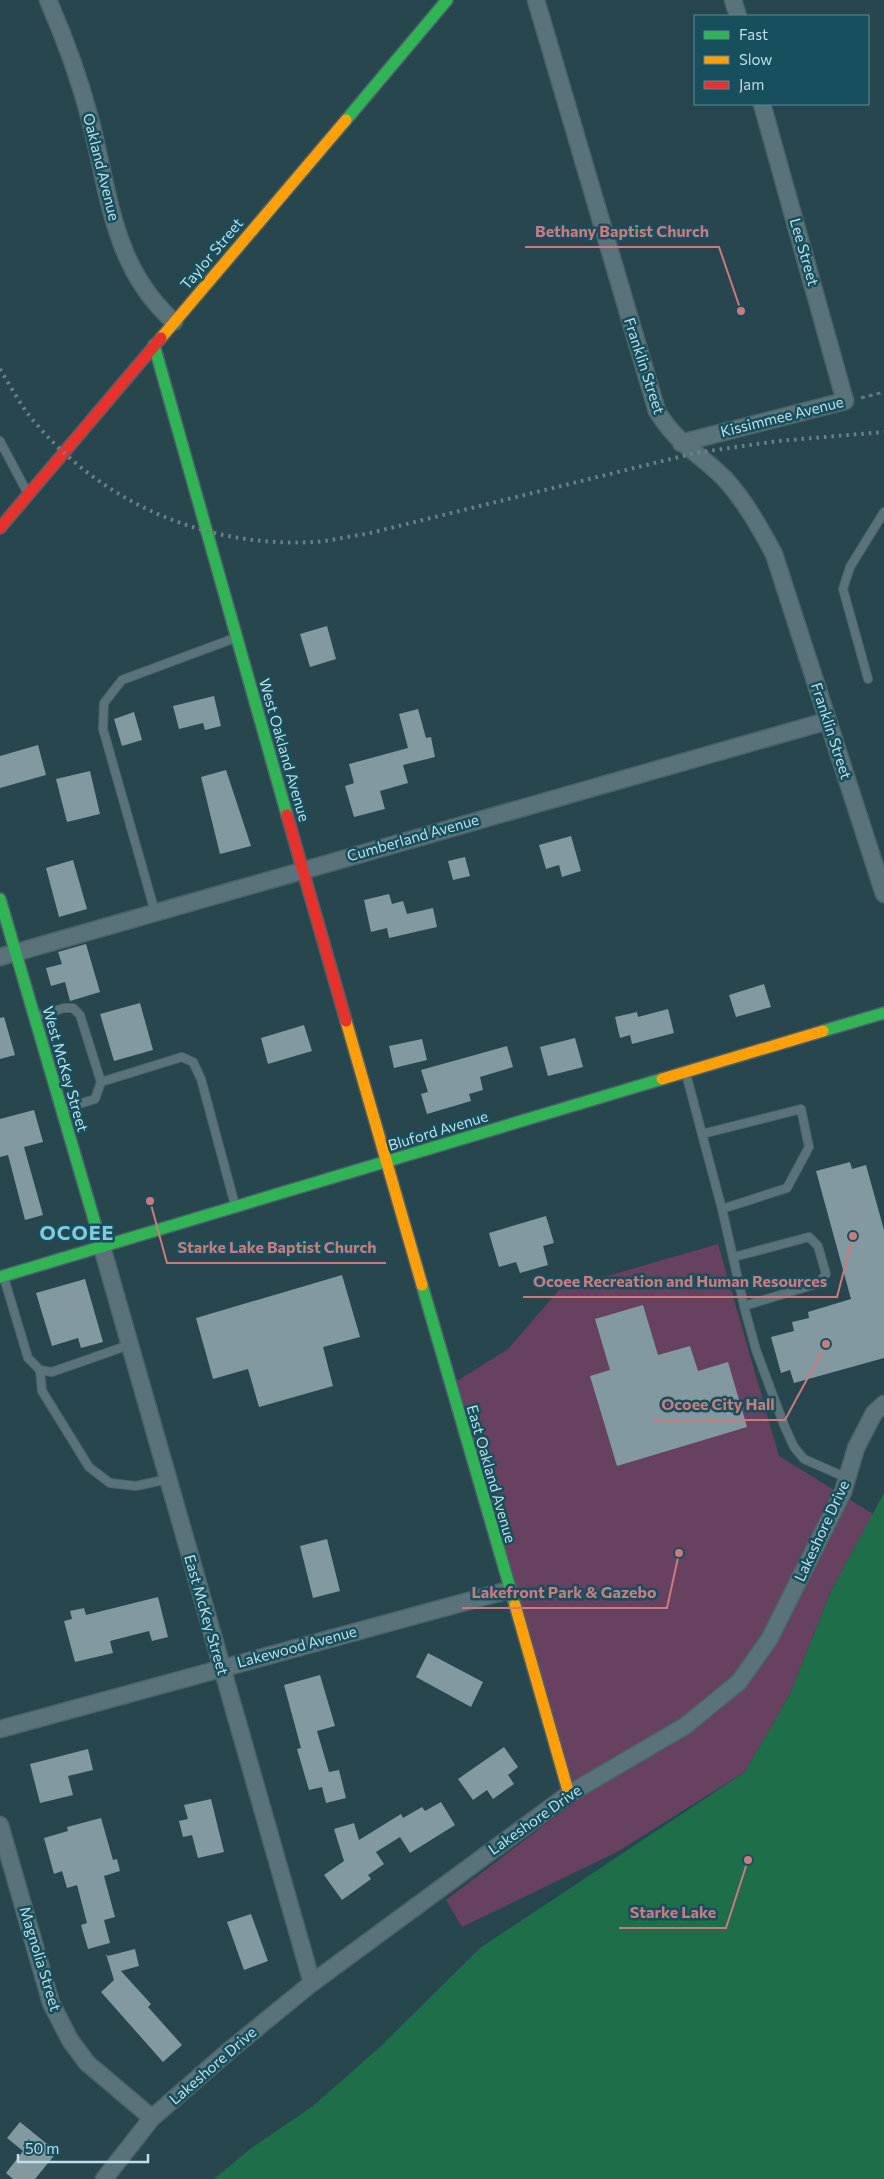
<svg xmlns="http://www.w3.org/2000/svg" width="884" height="2179" font-family="Commissioner,sans-serif">
<style>
.green{fill:#674160}
.water{fill:#1e6e4a}
.building{fill:#82999f}
.lines{fill:none;stroke-linecap:round;stroke-linejoin:round}
.lane-casing{stroke:#4a6268;stroke-width:10}
.street-casing{stroke:#4a6268;stroke-width:19}
.fast-casing{stroke:#4a6268;stroke-width:14}
.slow-casing{stroke:#4a6268;stroke-width:14}
.jam-casing{stroke:#4a6268;stroke-width:14}
.path{stroke:#63797f;stroke-width:3;stroke-dasharray:4 4;stroke-linecap:butt}
.lane{stroke:#5a737a;stroke-width:8}
.street{stroke:#5a737a;stroke-width:16}
.fast{stroke:#30b455;stroke-width:11}
.slow{stroke:#ff9f0a;stroke-width:11}
.jam{stroke:#e5322d;stroke-width:11}
.rail{stroke:#698187;stroke-width:4;stroke-dasharray:2.5 5;stroke-linecap:butt}
.labels{text-anchor:middle;stroke-width:5;stroke-linejoin:round;paint-order:stroke}
.street-label{font-size:15px;fill:#bedfea;stroke:#184f5d}
.district-label{font-size:20px;font-weight:bold;letter-spacing:1px;fill:#84cadf;stroke:#184f5d}
.leader{fill:none;stroke:#cb7a7f;stroke-width:2}
.callout-dot{fill:#cb7a7f;stroke:#184f5d;stroke-width:2}
.callout-label{font-size:16px;text-anchor:middle;font-weight:bold;fill:#cb7a7f;stroke:#184f5d;stroke-width:5;stroke-linejoin:round;paint-order:stroke}
</style>
<rect width="100%" height="100%" fill="#27464e"/>
<polygon class="green" points="718,1244 779,1456 873,1514 831,1591 790,1694 745,1772 617,1852 462,1927 446,1900 577,1800 457,1381 508,1349 559,1290"/>
<polygon class="water" points="884,1493 884,2179 214,2179 250,2149 313,2106 380,2047 480,1948 745,1772 790,1694 831,1591"/>
<g class="building">
<polygon points="327,626 336,659 310,667 300,634"/>
<polygon points="214,696 221,726 205,730 203,723 179,729 173,706"/>
<polygon points="418,709 426,738 431,737 435,757 403,765 408,783 380,791 385,809 354,817 345,786 354,783 349,764 408,748 399,714"/>
<polygon points="134,712 142,740 122,746 114,719"/>
<polygon points="38,745 46,775 0,788 0,756"/>
<polygon points="226,770 251,846 220,854 201,777"/>
<polygon points="90,771 100,814 67,822 56,779"/>
<polygon points="571,836 581,871 562,877 559,865 546,869 539,845"/>
<polygon points="465,857 470,876 453,880 448,861"/>
<polygon points="73,860 87,909 59,917 46,868"/>
<polygon points="389,894 392,904 403,901 407,914 433,908 437,927 389,938 387,928 371,932 364,900"/>
<polygon points="86,944 100,992 70,1001 65,982 51,986 46,968 62,964 58,952"/>
<polygon points="764,984 771,1007 736,1017 729,995"/>
<polygon points="140,1003 153,1050 114,1061 100,1014"/>
<polygon points="668,1009 674,1033 632,1044 630,1035 620,1038 615,1017 637,1012 638,1017"/>
<polygon points="4,1017 15,1055 0,1059 0,1018"/>
<polygon points="304,1025 312,1051 268,1064 261,1038"/>
<polygon points="575,1038 583,1067 548,1076 540,1047"/>
<polygon points="422,1039 427,1060 394,1068 389,1046"/>
<polygon points="507,1046 513,1067 480,1077 483,1090 469,1094 471,1101 427,1114 421,1094 428,1092 421,1070"/>
<polygon points="34,1110 43,1142 24,1147 43,1215 25,1220 8,1155 0,1157 0,1119"/>
<polygon points="850,1162 852,1169 866,1165 884,1230 884,1358 794,1383 790,1370 781,1373 771,1337 794,1331 792,1322 809,1318 808,1312 851,1299 816,1171"/>
<polygon points="546,1216 554,1243 543,1246 548,1265 520,1273 516,1262 499,1267 489,1233"/>
<polygon points="342,1275 360,1337 323,1347 333,1386 259,1407 248,1369 213,1379 196,1318"/>
<polygon points="85,1279 103,1342 81,1348 78,1338 52,1346 36,1293"/>
<polygon points="643,1305 658,1355 690,1346 698,1371 728,1362 747,1427 617,1466 590,1376 610,1370 595,1319"/>
<polygon points="327,1539 340,1591 313,1598 300,1546"/>
<polygon points="158,1597 168,1637 152,1641 149,1631 110,1641 113,1653 75,1662 64,1621 72,1619 70,1611 84,1608 86,1615"/>
<polygon points="428,1653 483,1682 471,1707 416,1677"/>
<polygon points="320,1675 335,1726 317,1731 329,1772 339,1770 346,1798 326,1803 322,1787 309,1790 297,1749 301,1748 284,1685"/>
<polygon points="504,1747 518,1767 508,1775 514,1784 493,1799 487,1790 473,1800 458,1779"/>
<polygon points="88,1749 93,1770 68,1776 73,1795 40,1803 30,1764"/>
<polygon points="211,1799 224,1852 198,1858 192,1835 183,1837 179,1821 188,1819 184,1805"/>
<polygon points="441,1802 455,1825 410,1853 400,1837 376,1852 384,1864 368,1875 371,1879 342,1900 324,1875 344,1861 334,1829 354,1823 359,1840 401,1814 403,1818 422,1807 425,1811"/>
<polygon points="101,1818 113,1860 117,1859 120,1871 104,1876 115,1917 104,1920 110,1943 88,1949 81,1925 87,1923 77,1885 67,1888 62,1871 54,1874 44,1838 68,1831 67,1827"/>
<polygon points="251,1914 268,1961 244,1970 227,1922"/>
<polygon points="135,1949 139,1966 121,1971 151,2004 148,2007 182,2045 163,2062 101,1992 114,1980 106,1954 108,1956"/>
<polygon points="20,2122 57,2152 35,2179 13,2179 6,2173 23,2151 7,2138"/>
</g>
<g class="lines">
<g class="lane-casing">
<g id="lane">
<polyline points="0,441 27,492"/>
<polyline points="868,679 843,589 850,567 884,512"/>
<polyline points="155,912 103,729 104,703 122,680 235,638"/>
<polyline points="37,1016 64,1008 73,1008 80,1015 101,1082 95,1099 63,1109"/>
<polyline points="686,1074 722,1209 745,1310 756,1350 784,1425 794,1447 804,1459 847,1478"/>
<polyline points="101,1082 182,1057 193,1062 201,1079 235,1205"/>
<polyline points="702,1134 801,1109 809,1147 787,1188 722,1209"/>
<polyline points="734,1257 809,1237 818,1246 826,1274 819,1283 744,1306"/>
<polyline points="4,1278 28,1358 40,1370 52,1372 129,1345"/>
<polyline points="40,1370 42,1391 89,1467 110,1483 136,1486 168,1479"/>
</g>
</g>
<g class="street-casing">
<g id="street">
<path d="M48 0C65 39 79 77 90 119 110 195 112 266 174 322"/>
<path d="M536 0 657 411C676 443 700 454 725 479 745 501 760 528 774 554L884 894"/>
<polyline points="733,0 738,16"/>
<polyline points="681,443 845,401 762,104"/>
<polyline points="0,957 827,721"/>
<polyline points="102,1247 312,1983"/>
<polyline points="0,1729 509,1590"/>
<polyline points="0,1825 51,2003 70,2040 87,2063 152,2118"/>
<polyline points="104,2179 152,2118 230,2050 312,1983 569,1794 685,1726 739,1682 770,1638 843,1492 856,1448 874,1413 884,1404"/>
</g>
</g>
<g class="fast-casing">
<g id="fast">
<polyline points="346,120 447,0"/>
<polyline points="154,345 287,815"/>
<polyline points="0,899 102,1247"/>
<polyline points="823,1031 884,1013"/>
<polyline points="0,1277 662,1079"/>
<polyline points="422,1285 515,1605"/>
</g>
</g>
<g class="slow-casing">
<g id="slow">
<polyline points="161,338 346,120"/>
<polyline points="346,1021 422,1285"/>
<polyline points="662,1079 823,1031"/>
<polyline points="515,1605 569,1794"/>
</g>
</g>
<g class="jam-casing">
<g id="jam">
<polyline points="0,528 161,338"/>
<polyline points="287,815 346,1021"/>
</g>
</g>
<polyline class="path" points="861,398 884,392"/>
<use href="#lane" class="lane"/>
<use href="#street" class="street"/>
<use href="#fast" class="fast"/>
<use href="#slow" class="slow"/>
<use href="#jam" class="jam"/>
<path class="rail" d="M0 369C9 384 18 400 28 414 97 501 203 548 314 542 331 541 349 536 366 534L695 453 778 441 884 432"/>
</g>
<g class="labels">
<g class="street-label">
<text transform="translate(101 167) rotate(76)" y="5">Oakland Avenue</text>
<text transform="translate(804 252) rotate(74)" y="5">Lee Street</text>
<text transform="translate(212 254) rotate(-50)" y="5">Taylor Street</text>
<text transform="translate(644 366) rotate(72)" y="5">Franklin Street</text>
<text transform="translate(782 417) rotate(-14)" y="5">Kissimmee Avenue</text>
<text transform="translate(831 731) rotate(72)" y="5">Franklin Street</text>
<text transform="translate(284 750) rotate(74)" y="5">West Oakland Avenue</text>
<text transform="translate(413 838) rotate(-16)" y="5">Cumberland Avenue</text>
<text transform="translate(65 1069) rotate(74)" y="5">West McKey Street</text>
<text transform="translate(438 1131) rotate(-17)" y="5">Bluford Avenue</text>
<text transform="translate(491 1474) rotate(74)" y="5">East Oakland Avenue</text>
<text transform="translate(822 1531) rotate(-65)" y="5">Lakeshore Drive</text>
<text transform="translate(206 1615) rotate(74)" y="5">East McKey Street</text>
<text transform="translate(297 1647) rotate(-15)" y="5">Lakewood Avenue</text>
<text transform="translate(535 1820) rotate(-35)" y="5">Lakeshore Drive</text>
<text transform="translate(40 1959) rotate(73)" y="5">Magnolia Street</text>
<text transform="translate(213 2066) rotate(-41)" y="5">Lakeshore Drive</text>
</g>
<g class="district-label">
<text x="77" y="1240">OCOEE</text>
</g>
</g>
<path class="leader" d="M741 311L719 247H525M150 1201L167 1263H386M853 1236L837 1297H523M826 1344L785 1420H652M679 1553L667 1608H462M748 1860L726 1928H619"/>
<g class="callout-dot">
<circle cx="741" cy="311" r="5"/>
<circle cx="150" cy="1201" r="5"/>
<circle cx="853" cy="1236" r="5"/>
<circle cx="826" cy="1344" r="5"/>
<circle cx="679" cy="1553" r="5"/>
<circle cx="748" cy="1860" r="5"/>
</g>
<g class="callout-label">
<text x="622" y="237">Bethany Baptist Church</text>
<text x="277" y="1253">Starke Lake Baptist Church</text>
<text x="680" y="1287">Ocoee Recreation and Human Resources</text>
<text x="718" y="1410">Ocoee City Hall</text>
<text x="564" y="1598">Lakefront Park &amp; Gazebo</text>
<text x="673" y="1918">Starke Lake</text>
</g>
<rect x="694" y="15" width="175" height="90" fill="#184f5d" stroke="#5a8995"/>
<rect x="704" y="31" width="25" height="8" fill="#30b455" stroke="#5a8995"/>
<text x="739" y="40" font-size="15" fill="#bedfea">Fast</text>
<rect x="704" y="56" width="25" height="8" fill="#ff9f0a" stroke="#5a8995"/>
<text x="739" y="65" font-size="15" fill="#bedfea">Slow</text>
<rect x="704" y="81" width="25" height="8" fill="#e5322d" stroke="#5a8995"/>
<text x="739" y="90" font-size="15" fill="#bedfea">Jam</text>
<path d="M18 2154v8h130v-8" fill="none" stroke="#bedfea" stroke-width="2.5"/>
<text x="25" y="2154" font-size="15" fill="#bedfea" stroke="#184f5d" stroke-width="4" paint-order="stroke">50 m</text>
</svg>
